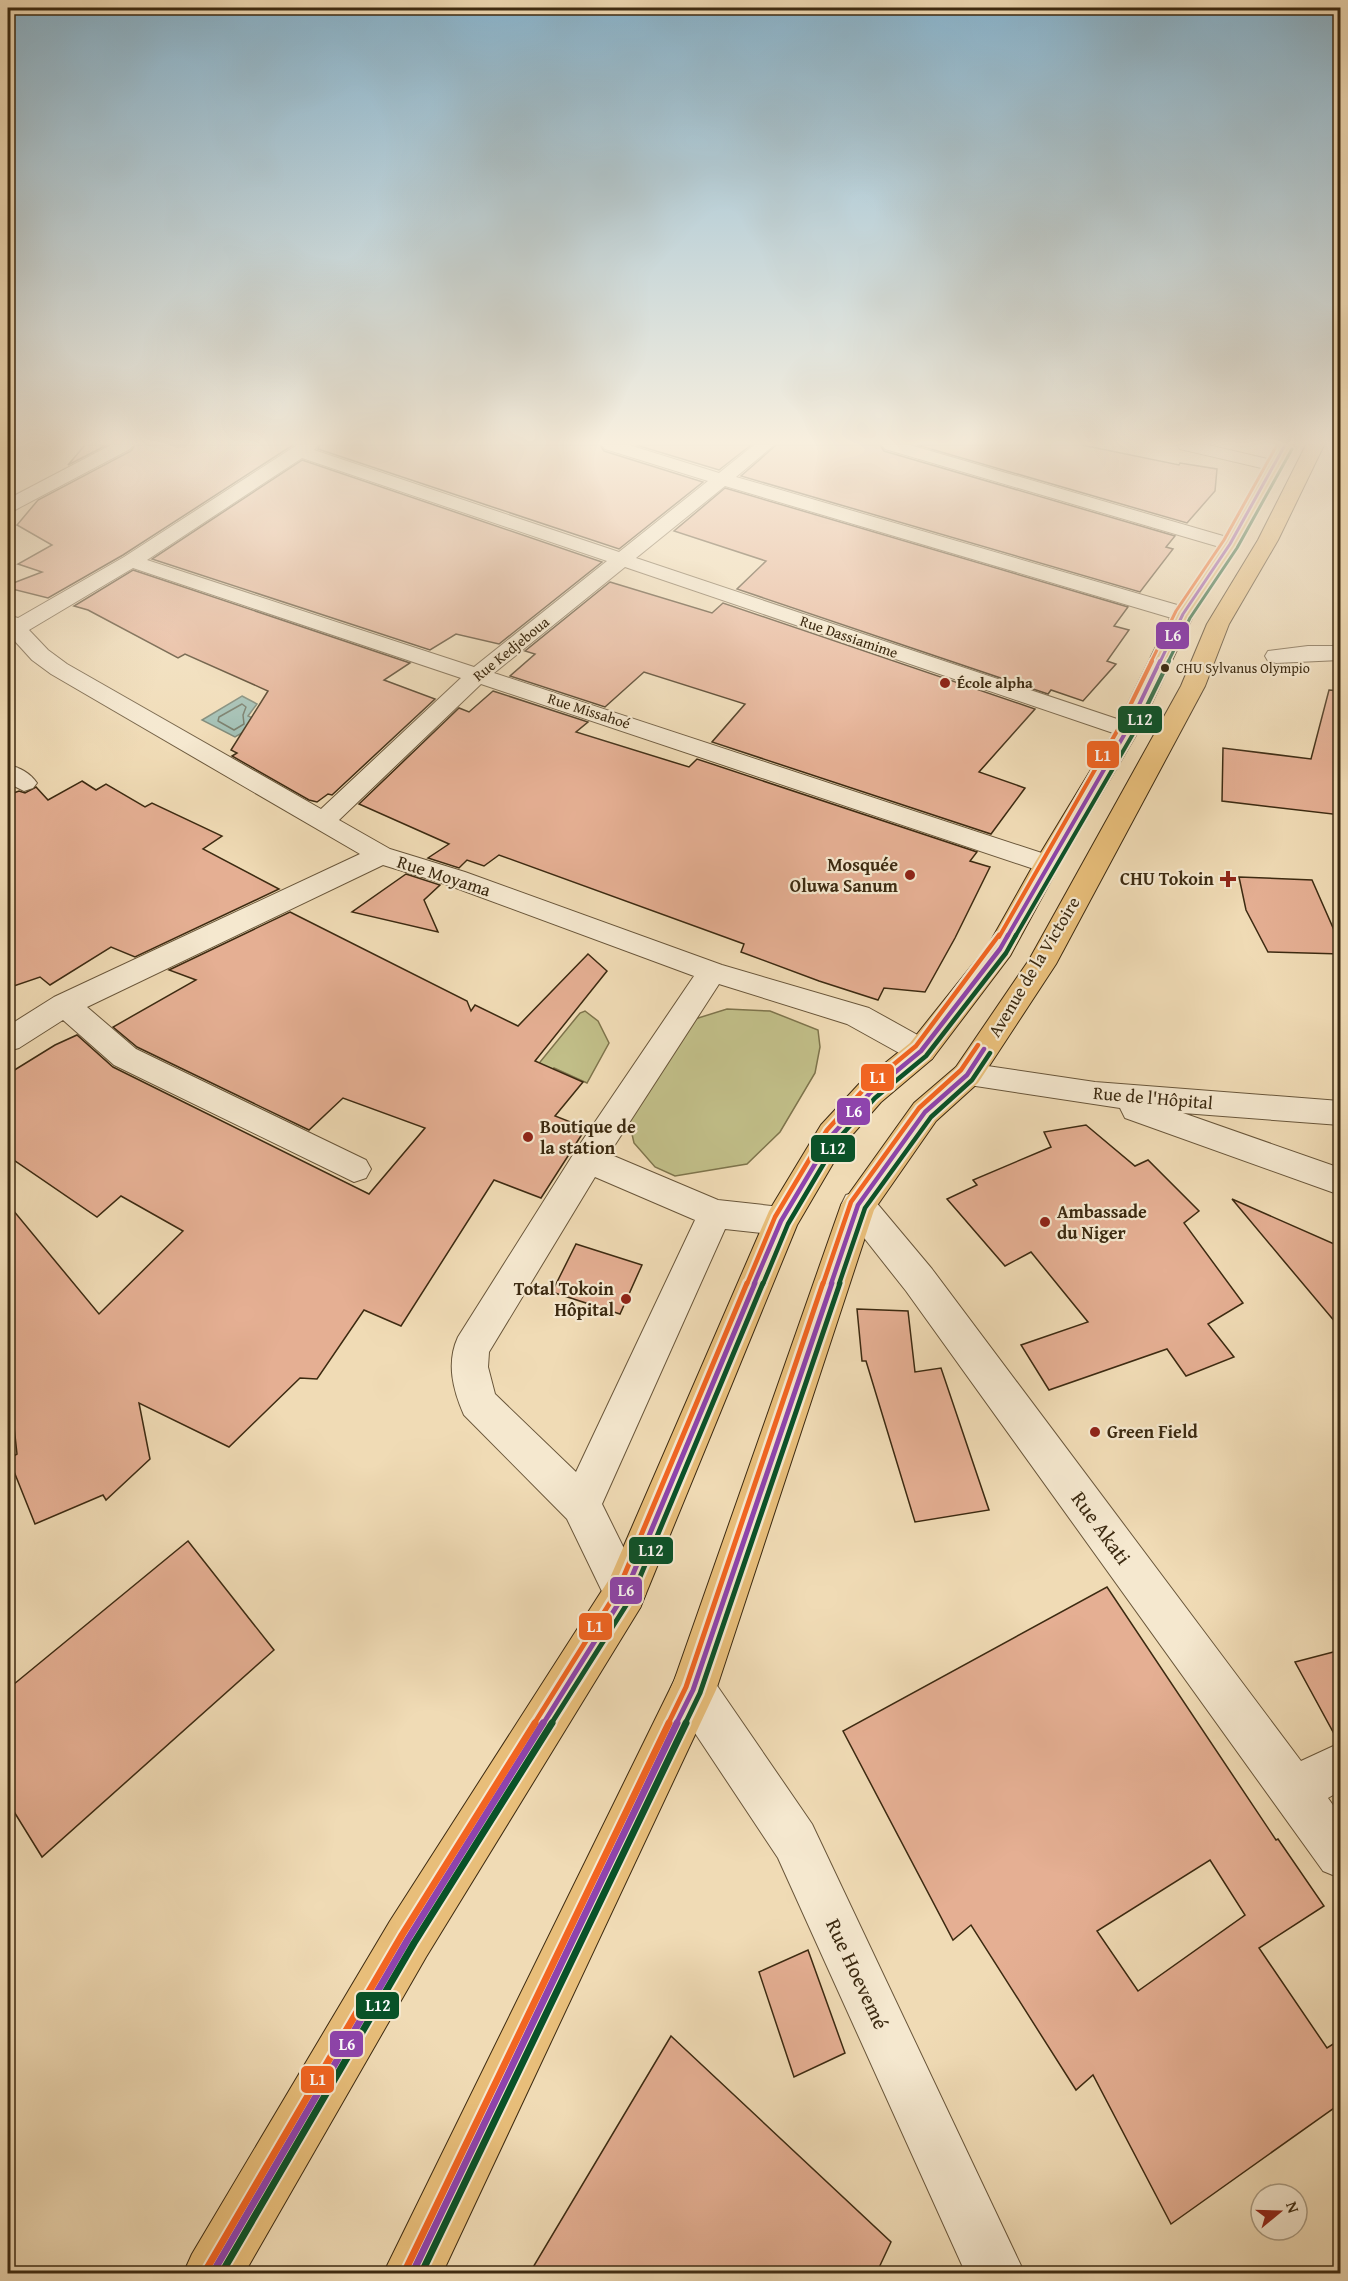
<svg xmlns="http://www.w3.org/2000/svg" width="1348" height="2281" font-family="'Gentium Book Plus',serif">
<style>
.green{fill:#c1be88;stroke:#7e744c;stroke-width:1.5}
.water{fill:#9abbb0;stroke:#748170;stroke-width:1.5}
.lines{fill:none;stroke-linecap:round;stroke-linejoin:round}
.shore{stroke:#6b7260;stroke-width:1.5}
.building{fill:#e5af93;stroke:#3c2a11;stroke-width:1.5;fill-rule:evenodd}
.minor-casing{stroke:#69563a;stroke-width:2}
.highway-casing{stroke:#3c2a11;stroke-width:2}
.minor{fill:#f5e8cf;fill-rule:evenodd}
.highway{fill:#e8be7a;fill-rule:evenodd}
.bus-1-far4-casing{stroke:#f5e8cf;stroke-width:6}
.bus-1-far3-casing{stroke:#f5e8cf;stroke-width:8}
.bus-1-far2-casing{stroke:#f5e8cf;stroke-width:9}
.bus-1-far1-casing{stroke:#f5e8cf;stroke-width:10}
.bus-1-casing{stroke:#f5e8cf;stroke-width:11}
.bus-2-far4-casing{stroke:#f5e8cf;stroke-width:6}
.bus-2-far3-casing{stroke:#f5e8cf;stroke-width:8}
.bus-2-far2-casing{stroke:#f5e8cf;stroke-width:9}
.bus-2-far1-casing{stroke:#f5e8cf;stroke-width:10}
.bus-2-casing{stroke:#f5e8cf;stroke-width:11}
.bus-3-far4-casing{stroke:#f5e8cf;stroke-width:6}
.bus-3-far3-casing{stroke:#f5e8cf;stroke-width:8}
.bus-3-far2-casing{stroke:#f5e8cf;stroke-width:9}
.bus-3-far1-casing{stroke:#f5e8cf;stroke-width:10}
.bus-3-casing{stroke:#f5e8cf;stroke-width:11}
.bus-1-far4{stroke:#8e44ad;stroke-width:3}
.bus-1-far3{stroke:#8e44ad;stroke-width:4}
.bus-1-far2{stroke:#8e44ad;stroke-width:4.5}
.bus-1-far1{stroke:#8e44ad;stroke-width:5}
.bus-1{stroke:#8e44ad;stroke-width:7}
.bus-2-far4{stroke:#095228;stroke-width:3}
.bus-2-far3{stroke:#095228;stroke-width:4}
.bus-2-far2{stroke:#095228;stroke-width:4.5}
.bus-2-far1{stroke:#095228;stroke-width:5}
.bus-2{stroke:#095228;stroke-width:7}
.bus-3-far4{stroke:#f26522;stroke-width:3}
.bus-3-far3{stroke:#f26522;stroke-width:4}
.bus-3-far2{stroke:#f26522;stroke-width:4.5}
.bus-3-far1{stroke:#f26522;stroke-width:5}
.bus-3{stroke:#f26522;stroke-width:7}
.bus-dot{fill:#3c2a11;stroke:#f5e8cf;stroke-width:2}
.poi-dot{fill:#8f2418;stroke:#f5e8cf;stroke-width:2}
.labels{text-anchor:middle;stroke-width:4.5;stroke-linejoin:round;paint-order:stroke}
.far-bus-label{font-size:14px;fill:#3c2a11;stroke:#f5e8cf;text-anchor:start}
.far-street-label{font-size:15px;fill:#3c2a11;stroke:#f5e8cf}
.far-poi-label{font-size:15px;font-weight:bold;fill:#3c2a11;stroke:#f5e8cf;text-anchor:start}
.poi-label{font-size:18px;font-weight:bold;fill:#3c2a11;stroke:#f5e8cf;text-anchor:end}
.street-label{font-size:18px;fill:#3c2a11;stroke:#f5e8cf}
.near-street-label{font-size:21px;fill:#3c2a11;stroke:#f5e8cf}
.line-badge{stroke:#f5e8cf;stroke-width:2}
.badge-label{font-size:16px;text-anchor:middle;font-weight:bold;fill:#fff}
</style>
<rect width="100%" height="100%" fill="#f0dbb5"/>
<filter id="stains"><feTurbulence type="fractalNoise" baseFrequency=".00333" numOctaves="4"/><feColorMatrix values="0 0 0 0 .2 0 0 0 0 .09 0 0 0 0 .02 0 0 0 .5 -.17"/></filter>
<radialGradient id="worn" r=".72"><stop offset=".6" stop-color="#630" stop-opacity="0"/><stop offset="1" stop-color="#630" stop-opacity=".3"/></radialGradient>
<g class="green">
<polygon points="727,1009 770,1011 818,1030 820,1047 815,1073 780,1132 747,1164 675,1176 655,1167 634,1143 628,1117 695,1019"/>
<polygon points="585,1011 598,1021 609,1043 587,1083 554,1068 535,1092 492,1121 580,1013"/>
</g>
<polygon class="water" points="242,696 257,704 248,716 261,722 235,737 202,720"/>
<g class="lines">
<polygon class="shore" points="242,704 246,707 243,715 244,724 234,730 218,721 219,717"/>
</g>
<g class="building">
<polygon points="85,445 107,445 68,465"/>
<polygon points="135,445 293,445 123,555 48,598 8,588 8,585 42,572 18,564 52,545 17,525 38,500 131,451"/>
<polygon points="320,445 600,445 604,451 703,482 619,549 318,449"/>
<polygon points="636,445 751,445 719,470"/>
<polygon points="776,445 880,445 884,451 1175,536 1166,547 1173,549 1140,592 741,476"/>
<polygon points="917,445 1082,445 1179,465 1180,463 1217,469 1215,491 1187,523"/>
<polygon points="302,460 602,562 499,644 456,634 430,650 152,559"/>
<polygon points="725,488 1128,607 1114,626 1129,630 1107,661 1116,664 1083,701 1051,690 1048,694 737,589 766,561 674,531"/>
<polygon points="133,570 410,663 384,680 435,699 332,795 328,794 317,802 309,800 232,756 237,753 231,750 268,691 185,654 178,658 88,610 74,606"/>
<polygon points="610,582 712,613 723,603 1035,709 979,772 1025,788 991,834 712,742 745,704 644,672 605,707 510,676 535,654 525,651"/>
<polygon points="1329,690 1341,691 1341,815 1222,801 1223,748 1311,759"/>
<polygon points="493,691 588,722 576,732 689,767 697,759 977,852 970,861 990,867 955,938 925,992 884,988 878,1000 819,981 741,952 744,944 499,855 484,866 467,860 459,868 428,858 449,844 359,804 459,708 469,712"/>
<polygon points="82,781 96,790 106,784 145,807 152,803 222,836 203,849 279,889 135,957 111,947 50,985 40,977 8,988 8,795 19,791 25,793 36,787 48,800"/>
<polygon points="406,874 440,885 424,900 438,932 352,912"/>
<polygon points="1239,877 1312,880 1341,946 1341,954 1268,952 1246,910"/>
<polygon points="290,912 467,1001 471,1011 475,1005 518,1026 588,954 607,971 535,1061 583,1082 555,1116 586,1128 541,1198 494,1180 401,1326 364,1310 317,1379 300,1378 229,1447 139,1403 150,1459 106,1500 103,1495 35,1524 9,1459 17,1454 8,1371 8,1204 99,1314 183,1231 121,1196 97,1217 8,1156 8,1074 55,1045 77,1035 113,1067 369,1194 425,1128 343,1098 309,1130 137,1047 113,1027 196,980 169,970"/>
<polygon points="1086,1125 1135,1166 1148,1160 1199,1211 1184,1223 1243,1303 1208,1324 1234,1357 1186,1376 1167,1349 1049,1390 1021,1345 1088,1322 1031,1252 1005,1266 947,1199 977,1185 973,1180 1051,1147 1044,1132"/>
<polygon points="1232,1199 1341,1247 1341,1329 1283,1260"/>
<polygon points="576,1244 642,1265 620,1314 552,1292"/>
<polygon points="857,1309 908,1311 915,1372 941,1368 989,1510 915,1522 866,1361 862,1361"/>
<polygon points="188,1541 274,1650 42,1857 8,1802 8,1689"/>
<path d="M1107 1587 1276 1840 1278 1839 1324 1906 1259 1948 1327 2048 1341 2039V2103L1171 2224 1093 2075 1076 2090 971 1925 953 1940 843 1731ZM1210 1860 1245 1915 1138 1991 1097 1931Z"/>
<polygon points="1341,1650 1341,1741 1338,1741 1295,1662"/>
<polygon points="808,1950 845,2053 794,2077 759,1972"/>
<polygon points="671,2036 891,2242 876,2274 529,2274"/>
</g>
<g class="lines">
<g class="minor-casing">
<g id="minor">
<polygon points="111,445 133,445 130,449 15,510 8,512 8,499"/>
<path d="M297 445H318L314 450 619 552 708 481 605 449 602 445H629L719 473 754 445H774L736 477 1191 609 1194 614 1191 619 1183 620 1175 619 725 486 636 558 1135 725 1139 730 1135 735 1127 737 1119 735 625 567 494 673 1057 858 1060 864 1057 870 1047 873 1037 870 481 684 339 820 390 849 465 872 722 965 869 1008 932 1043 937 1051 932 1059 921 1062 910 1059 847 1024 719 984 609 1154 718 1200 781 1207 793 1211 798 1221 793 1231 781 1235 725 1229 602 1504 646 1593 640 1608 625 1614 610 1608 567 1519 464 1415C453 1390 446 1363 458 1337L576 1150 694 976 445 884 383 865 87 1007 136 1049 366 1160 371 1169 366 1178 354 1182 114 1065 63 1020 19 1048 8 1051V1026L54 997 360 854 51 674 32 660 12 638 8 639V615L18 618 124 557ZM302 458 607 561 474 667 147 560ZM133 568 461 678 321 809 67 664 48 650 29 630ZM595 1177 695 1220 576 1472 495 1394 488 1367 489 1352Z"/>
<polygon points="882,445 910,445 1237,540 1240,544 1237,548 1223,548 885,449"/>
<polygon points="1177,445 1208,445 1280,462 1283,466 1280,470 1274,471 1180,449"/>
<polygon points="1308,646 1340,646 1340,660 1276,663 1268,661 1265,656 1268,651"/>
<path d="M8 765C19 767 30 773 37 783L33 788 24 791 8 783Z"/>
<polygon points="967,1063 1095,1082 1340,1101 1340,1125 1183,1113 1340,1168 1340,1195 1125,1118 1120,1108 956,1083 951,1075 956,1067"/>
<polygon points="858,1191 870,1195 932,1269 1301,1761 1340,1743 1340,1791 1328,1798 1340,1815 1340,1878 1323,1871 906,1291 846,1215 841,1205 846,1195"/>
<polygon points="693,1667 709,1674 812,1824 1025,2274 966,2274 778,1858 677,1706 670,1690 677,1674"/>
</g>
</g>
<g class="highway-casing">
<g id="highway">
<polygon points="1276,445 1294,445 1240,544 1194,614 1139,730 1060,864 1010,956 932,1059 881,1102 845,1143 797,1225 640,1608 426,1957 244,2274 183,2274 192,2254 390,1921 610,1578 769,1211 821,1125 859,1084 910,1043 989,944 1034,864 1115,730 1172,614 1220,544"/>
<polygon points="1306,445 1324,445 1278,540 1229,624 1205,686 1056,964 978,1083 936,1121 874,1210 716,1690 442,2274 383,2274 674,1681 841,1205 914,1103 956,1067 1029,960 1181,686 1207,624 1258,540"/>
</g>
</g>
<use href="#minor" class="minor"/>
<use href="#highway" class="highway"/>
<g class="bus-1-far4-casing">
<polyline id="bus-1-far4" points="1160,662 1183,614 1230,544 1285,445"/>
</g>
<g class="bus-1-far3-casing">
<polyline id="bus-1-far3" points="1007,937 1127,730 1160,661"/>
</g>
<g class="bus-1-far2-casing">
<g id="bus-1-far2">
<polyline points="754,1284 781,1221 833,1134 870,1093 921,1051 1000,949 1008,935"/>
<polyline points="831,1284 858,1205 925,1112 967,1075 984,1049"/>
</g>
</g>
<g class="bus-1-far1-casing">
<g id="bus-1-far1">
<polyline points="543,1724 625,1593 755,1283"/>
<polyline points="676,1724 693,1690 832,1283"/>
</g>
</g>
<g class="bus-1-casing">
<g id="bus-1">
<polyline points="212,2274 408,1939 543,1723"/>
<polyline points="412,2274 677,1723"/>
</g>
</g>
<g class="bus-2-far4-casing">
<polyline id="bus-2-far4" points="1168,662 1190,618 1237,548 1292,449"/>
</g>
<g class="bus-2-far3-casing">
<polyline id="bus-2-far3" points="1015,937 1133,734 1169,661"/>
</g>
<g class="bus-2-far2-casing">
<g id="bus-2-far2">
<polyline points="763,1284 788,1224 839,1138 875,1098 926,1056 1006,953 1016,935"/>
<polyline points="839,1284 865,1208 931,1117 972,1080 990,1053"/>
</g>
</g>
<g class="bus-2-far1-casing">
<g id="bus-2-far1">
<polyline points="551,1724 632,1596 763,1283"/>
<polyline points="685,1724 700,1693 840,1283"/>
</g>
</g>
<g class="bus-2-casing">
<g id="bus-2">
<polyline points="221,2274 414,1943 552,1723"/>
<polyline points="421,2274 686,1723"/>
</g>
</g>
<g class="bus-3-far4-casing">
<polyline id="bus-3-far4" points="1151,662 1176,611 1224,540 1277,445"/>
</g>
<g class="bus-3-far3-casing">
<polyline id="bus-3-far3" points="999,937 1120,726 1152,661"/>
</g>
<g class="bus-3-far2-casing">
<g id="bus-3-far2">
<polyline points="747,1284 775,1217 827,1130 865,1088 916,1046 999,935"/>
<polyline points="823,1284 851,1202 919,1108 961,1070 978,1045"/>
</g>
</g>
<g class="bus-3-far1-casing">
<g id="bus-3-far1">
<polyline points="534,1724 618,1590 747,1283"/>
<polyline points="668,1724 686,1687 823,1283"/>
</g>
</g>
<g class="bus-3-casing">
<g id="bus-3">
<polyline points="206,2270 402,1935 535,1723"/>
<polyline points="405,2271 669,1723"/>
</g>
</g>
<use href="#bus-1-far4" class="bus-1-far4"/>
<use href="#bus-1-far3" class="bus-1-far3"/>
<use href="#bus-1-far2" class="bus-1-far2"/>
<use href="#bus-1-far1" class="bus-1-far1"/>
<use href="#bus-1" class="bus-1"/>
<use href="#bus-2-far4" class="bus-2-far4"/>
<use href="#bus-2-far3" class="bus-2-far3"/>
<use href="#bus-2-far2" class="bus-2-far2"/>
<use href="#bus-2-far1" class="bus-2-far1"/>
<use href="#bus-2" class="bus-2"/>
<use href="#bus-3-far4" class="bus-3-far4"/>
<use href="#bus-3-far3" class="bus-3-far3"/>
<use href="#bus-3-far2" class="bus-3-far2"/>
<use href="#bus-3-far1" class="bus-3-far1"/>
<use href="#bus-3" class="bus-3"/>
</g>
<linearGradient id="sky" x2="0" y2="1"><stop stop-color="#89b7d2"/><stop offset="0.58" stop-color="#f8efde"/><stop offset="1" stop-color="#f8efde" stop-opacity="0"/></linearGradient>
<rect width="1348" height="764" fill="url(#sky)"/>
<circle class="bus-dot" cx="1165" cy="668" r="5"/>
<g class="poi-dot">
<circle cx="945" cy="683" r="6"/>
<circle cx="910" cy="875" r="6"/>
<path d="M1225 870h6v6h6v6h-6v6h-6v-6h-6v-6h6z"/>
<circle cx="528" cy="1137" r="6"/>
<circle cx="1045" cy="1222" r="6"/>
<circle cx="626" cy="1299" r="6"/>
<circle cx="1095" cy="1432" r="6"/>
</g>
<g class="labels">
<g class="far-bus-label">
<text x="1176" y="673">CHU Sylvanus Olympio</text>
</g>
<g class="far-street-label">
<text transform="translate(849 637) rotate(19)" y="5">Rue Dassiamime</text>
<text transform="translate(511 649) rotate(-39)" y="5">Rue Kedjeboua</text>
<text transform="translate(589 711) rotate(18)" y="5">Rue Missahoé</text>
</g>
<g class="far-poi-label">
<text x="957" y="688">École alpha</text>
</g>
<g class="poi-label">
<text x="898" y="871">Mosquée<tspan x="898" dy="21">Oluwa Sanum</tspan></text>
<text x="1214" y="885">CHU Tokoin</text>
<text x="540" y="1133" text-anchor="start">Boutique de<tspan x="540" dy="21">la station</tspan></text>
<text x="1057" y="1218" text-anchor="start">Ambassade<tspan x="1057" dy="21">du Niger</tspan></text>
<text x="614" y="1295">Total Tokoin<tspan x="614" dy="21">Hôpital</tspan></text>
<text x="1107" y="1438" text-anchor="start">Green Field</text>
</g>
<g class="street-label">
<text transform="translate(444 876) rotate(18)" y="6">Rue Moyama</text>
<text transform="translate(1034 967) rotate(-59)" y="6">Avenue de la Victoire</text>
<text transform="translate(1153 1098) rotate(5)" y="6">Rue de l'Hôpital</text>
</g>
<g class="near-street-label">
<text transform="translate(1101 1528) rotate(54)" y="7">Rue Akati</text>
<text transform="translate(857 1974) rotate(65)" y="7">Rue Hoevemé</text>
</g>
</g>
<g class="line-badge">
<rect x="1155" y="621" width="35" height="29" rx="6" fill="#8e44ad"/>
<rect x="1117" y="705" width="46" height="29" rx="6" fill="#095228"/>
<rect x="1086" y="740" width="34" height="29" rx="6" fill="#f26522"/>
<rect x="860" y="1063" width="35" height="29" rx="6" fill="#f26522"/>
<rect x="836" y="1097" width="35" height="29" rx="6" fill="#8e44ad"/>
<rect x="810" y="1134" width="46" height="29" rx="6" fill="#095228"/>
<rect x="628" y="1536" width="46" height="29" rx="6" fill="#095228"/>
<rect x="609" y="1576" width="34" height="29" rx="6" fill="#8e44ad"/>
<rect x="578" y="1612" width="35" height="29" rx="6" fill="#f26522"/>
<rect x="355" y="1991" width="45" height="29" rx="6" fill="#095228"/>
<rect x="329" y="2030" width="35" height="28" rx="6" fill="#8e44ad"/>
<rect x="300" y="2065" width="35" height="29" rx="6" fill="#f26522"/>
</g>
<g class="badge-label">
<text x="1173" y="641">L6</text>
<text x="1140" y="725">L12</text>
<text x="1103" y="761">L1</text>
<text x="878" y="1083">L1</text>
<text x="854" y="1117">L6</text>
<text x="833" y="1154">L12</text>
<text x="651" y="1556">L12</text>
<text x="626" y="1596">L6</text>
<text x="595" y="1632">L1</text>
<text x="378" y="2011">L12</text>
<text x="347" y="2050">L6</text>
<text x="318" y="2085">L1</text>
</g>
<rect width="1348" height="2281" fill="none" stroke="#f0dbb5" stroke-width="30"/>
<rect x="9" y="9" width="1330" height="2263" fill="none" stroke="#3c2a11" stroke-width="3"/>
<rect x="15" y="15" width="1318" height="2251" fill="none" stroke="#3c2a11" stroke-width="1.5"/>
<g transform="translate(1279 2212) rotate(71)"><circle r="28" fill="#f5e8cf" stroke="#ab9c83" stroke-width="1.5"/>
<path d="M0-4.5L10 22L0 15L-10 22Z" fill="#8f2418"/>
<text y="-9" font-size="16" font-weight="bold" text-anchor="middle" fill="#3c2a11">N</text>
</g>
<rect width="100%" height="100%" filter="url(#stains)"/>
<rect width="100%" height="100%" fill="url(#worn)"/>
</svg>
